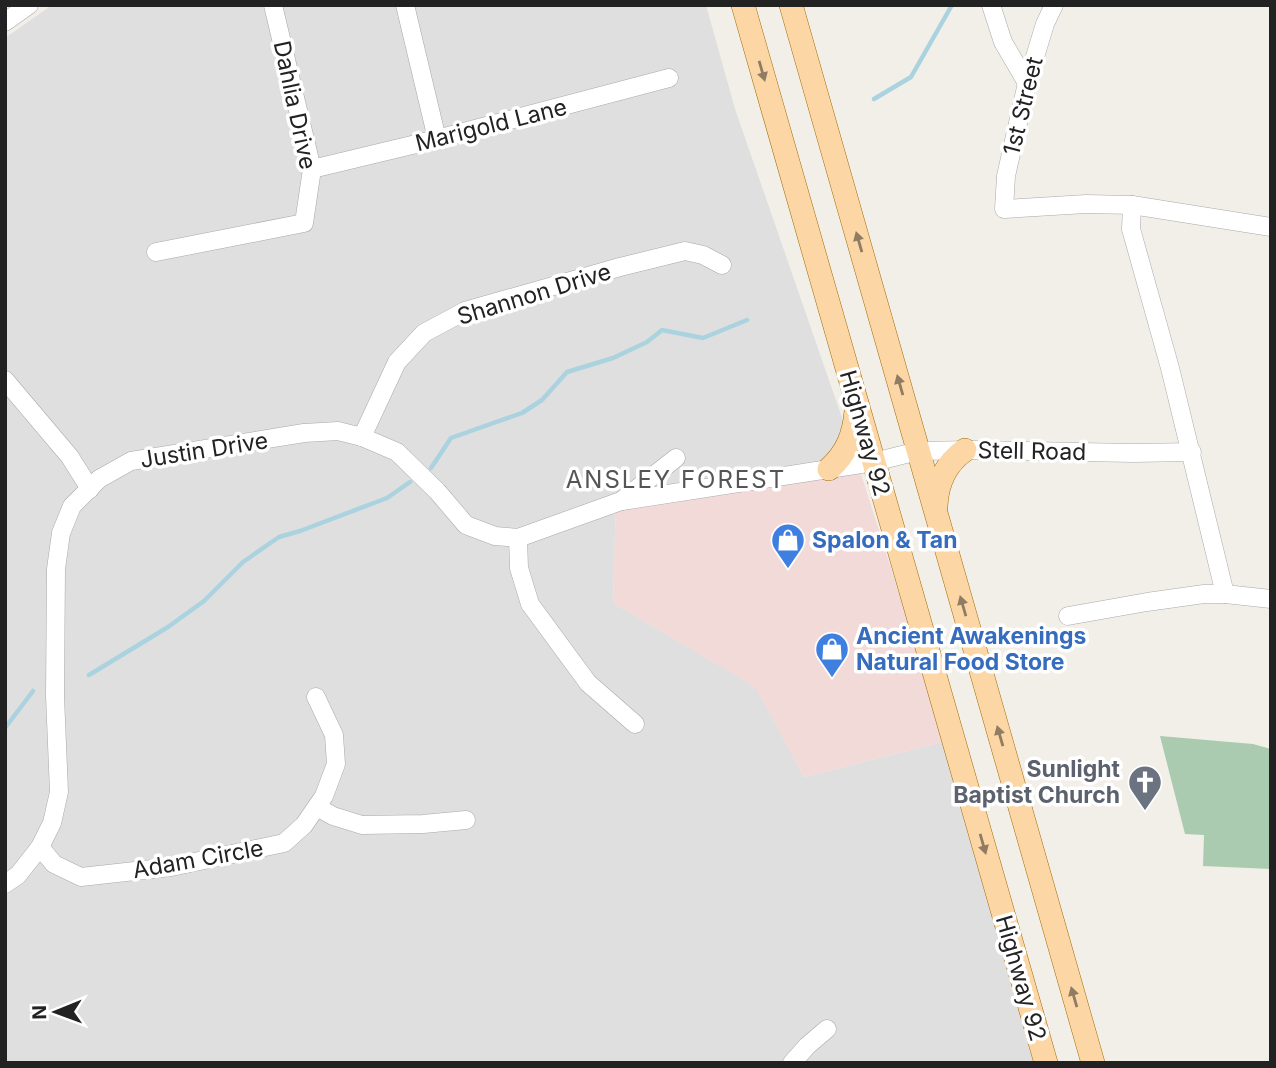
<svg xmlns="http://www.w3.org/2000/svg" width="1276" height="1068" font-family="Inter,sans-serif">
<style>
.residential{fill:#e0dfdf}
.commercial{fill:#f2dad9}
.cemetery{fill:#aacbaf}
.lines{fill:none;stroke-linecap:round;stroke-linejoin:round}
.stream{stroke:#aad3df;stroke-width:4.5}
.minor-casing{stroke:#a9a9a9;stroke-width:19}
.major-casing{stroke:#a06b00;stroke-width:24}
.minor{stroke:#fff;stroke-width:18}
.major{stroke:#fcd6a4;stroke-width:23}
.oneway{fill:#8f7c63}
.labels{text-anchor:middle;stroke-width:7;stroke-linejoin:round;paint-order:stroke}
.street-label{font-size:23px;fill:#222;stroke:#fff}
.shop-label{font-size:23px;font-weight:bold;fill:#366cbe;stroke:#fff;text-anchor:start}
.worship-label{font-size:23px;font-weight:bold;fill:#5b616d;stroke:#fff;text-anchor:end}
.neighbourhood-label{font-size:24px;letter-spacing:2px;fill:#555;stroke:#fff}
</style>
<rect width="100%" height="100%" fill="#f2efe9"/>
<polygon class="residential" points="52,5 706,5 735,109 855,455 616,499 613,603 756,687 804,777 946,741 1034,1063 5,1063 5,38"/>
<polygon class="commercial" points="855,455 946,741 804,777 755,687 613,603 616,499"/>
<polygon class="cemetery" points="1160,736 1253,744 1271,749 1271,869 1203,866 1204,835 1185,834"/>
<g class="lines">
<g class="stream">
<polyline points="874,99 911,77 952,5"/>
<polyline points="431,468 451,438 522,413 542,400 567,372 613,358 647,342 662,330 703,338 747,320"/>
<polyline points="89,675 168,627 204,601 243,562 279,537 300,531 387,498 410,482"/>
<polyline points="5,728 33,691"/>
</g>
<g class="minor-casing">
<g id="minor">
<polyline points="405,5 437,139"/>
<polyline points="991,5 1003,42 1027,83"/>
<polyline points="1054,5 1045,24 1027,83 1006,176 1004,209 1086,204 1132,205 1271,227"/>
<polyline points="5,22 29,5"/>
<polyline points="312,169 437,139 669,78"/>
<polyline points="1132,205 1131,229 1170,368 1225,594"/>
<polyline points="156,252 304,223 312,169 273,5"/>
<polyline points="5,380 70,457 90,489"/>
<polyline points="362,437 397,362 424,333 465,311 620,267 685,251 703,255 722,265"/>
<polyline points="622,501 874,462 918,451 972,450 1133,453 1192,452"/>
<polyline points="518,538 519,568 530,604 588,683 635,724"/>
<polyline points="1068,616 1147,602 1204,594 1225,594 1271,599"/>
<polyline points="317,807 333,816 362,825 423,824 466,820"/>
<polyline points="40,847 54,864 81,877 171,867 284,843 304,825 324,796 336,764 334,735 316,697"/>
<polyline points="5,884 18,875 40,847 52,823 59,792 55,696 56,569 61,533 72,506 99,479 131,461 304,433 338,431 362,437 397,452 437,491 466,525 495,536 518,538 621,501 676,458"/>
<polyline points="792,1063 807,1046 827,1029"/>
</g>
</g>
<g class="major-casing">
<g id="major">
<polyline points="743,5 1046,1063"/>
<polyline points="791,5 1093,1063"/>
<path d="M829 469C847 453 854 435 856 411"/>
<path d="M936 506C937 483 945 464 965 450"/>
</g>
</g>
<use href="#minor" class="minor"/>
<use href="#major" class="major"/>
</g>
<defs><path id="oneway-solid" d="M-6-.8H1V-3.2L6.5 0L1 3.2V.8H-6Z" transform="scale(1.75)"/></defs>
<g class="oneway">
<use href="#oneway-solid" transform="translate(762 71) rotate(74)"/>
<use href="#oneway-solid" transform="translate(859 242) rotate(-106)"/>
<use href="#oneway-solid" transform="translate(900 385) rotate(-106)"/>
<use href="#oneway-solid" transform="translate(963 606) rotate(-106)"/>
<use href="#oneway-solid" transform="translate(1000 736) rotate(-106)"/>
<use href="#oneway-solid" transform="translate(983 844) rotate(74)"/>
<use href="#oneway-solid" transform="translate(1074 997) rotate(-106)"/>
</g>
<defs>
<g id="shop-pin" transform="scale(1.75)"><path d="M0 17L-7.5 6A9.5 9.5 0 1 1 7.5 6Z" fill="#3f7fe0" stroke="#fff"/><path d="M-5-2.5h2.3a2.7 3.5 0 0 1 5.4 0H5L5.5 6h-11ZM-1.5-2.5h3a1.5 2.3 0 0 0-3 0Z" fill="#fff"/></g>
<g id="church-pin" transform="scale(1.75)"><path d="M0 17L-7.5 6A9.5 9.5 0 1 1 7.5 6Z" fill="#6b7280" stroke="#fff"/><path d="M-1.2-6h2.4v3.5h3.3v2.4h-3.3V6h-2.4V-.1h-3.3v-2.4h3.3Z" fill="#fff"/></g>
</defs>
<g fill-rule="evenodd">
<use href="#shop-pin" x="788" y="540"/>
<use href="#shop-pin" x="832" y="649"/>
<use href="#church-pin" x="1145" y="782"/>
</g>
<g class="labels">
<g class="street-label">
<text transform="translate(295 105) rotate(78)" y="8">Dahlia Drive</text>
<text transform="translate(1023 106) rotate(-76)" y="8">1st Street</text>
<text transform="translate(491 125) rotate(-14)" y="8">Marigold Lane</text>
<text transform="translate(534 294) rotate(-17)" y="8">Shannon Drive</text>
<text transform="translate(865 433) rotate(74)" y="8">Highway 92</text>
<text transform="translate(204 450) rotate(-9)" y="8">Justin Drive</text>
<text transform="translate(1032 451) rotate(1)" y="8">Stell Road</text>
<text transform="translate(198 859) rotate(-10)" y="8">Adam Circle</text>
<text transform="translate(1021 978) rotate(74)" y="8">Highway 92</text>
</g>
<g class="shop-label">
<text x="812" y="548">Spalon &amp; Tan</text>
<text x="856" y="644">Ancient Awakenings<tspan x="856" dy="26">Natural Food Store</tspan></text>
</g>
<g class="worship-label">
<text x="1120" y="777">Sunlight<tspan x="1120" dy="26">Baptist Church</tspan></text>
</g>
<g class="neighbourhood-label">
<text x="676" y="488">ANSLEY FOREST</text>
</g>
</g>
<rect width="1276" height="1068" fill="none" stroke="#222222" stroke-width="14"/>
<g transform="translate(56 1012) rotate(269)" stroke="#ffffff" stroke-width="5" paint-order="stroke">
<path d="M0-5L12 26L0 18L-12 26Z" fill="#222222"/>
<text y="-10" font-size="19" font-weight="bold" text-anchor="middle" fill="#222222">N</text>
</g>
</svg>
